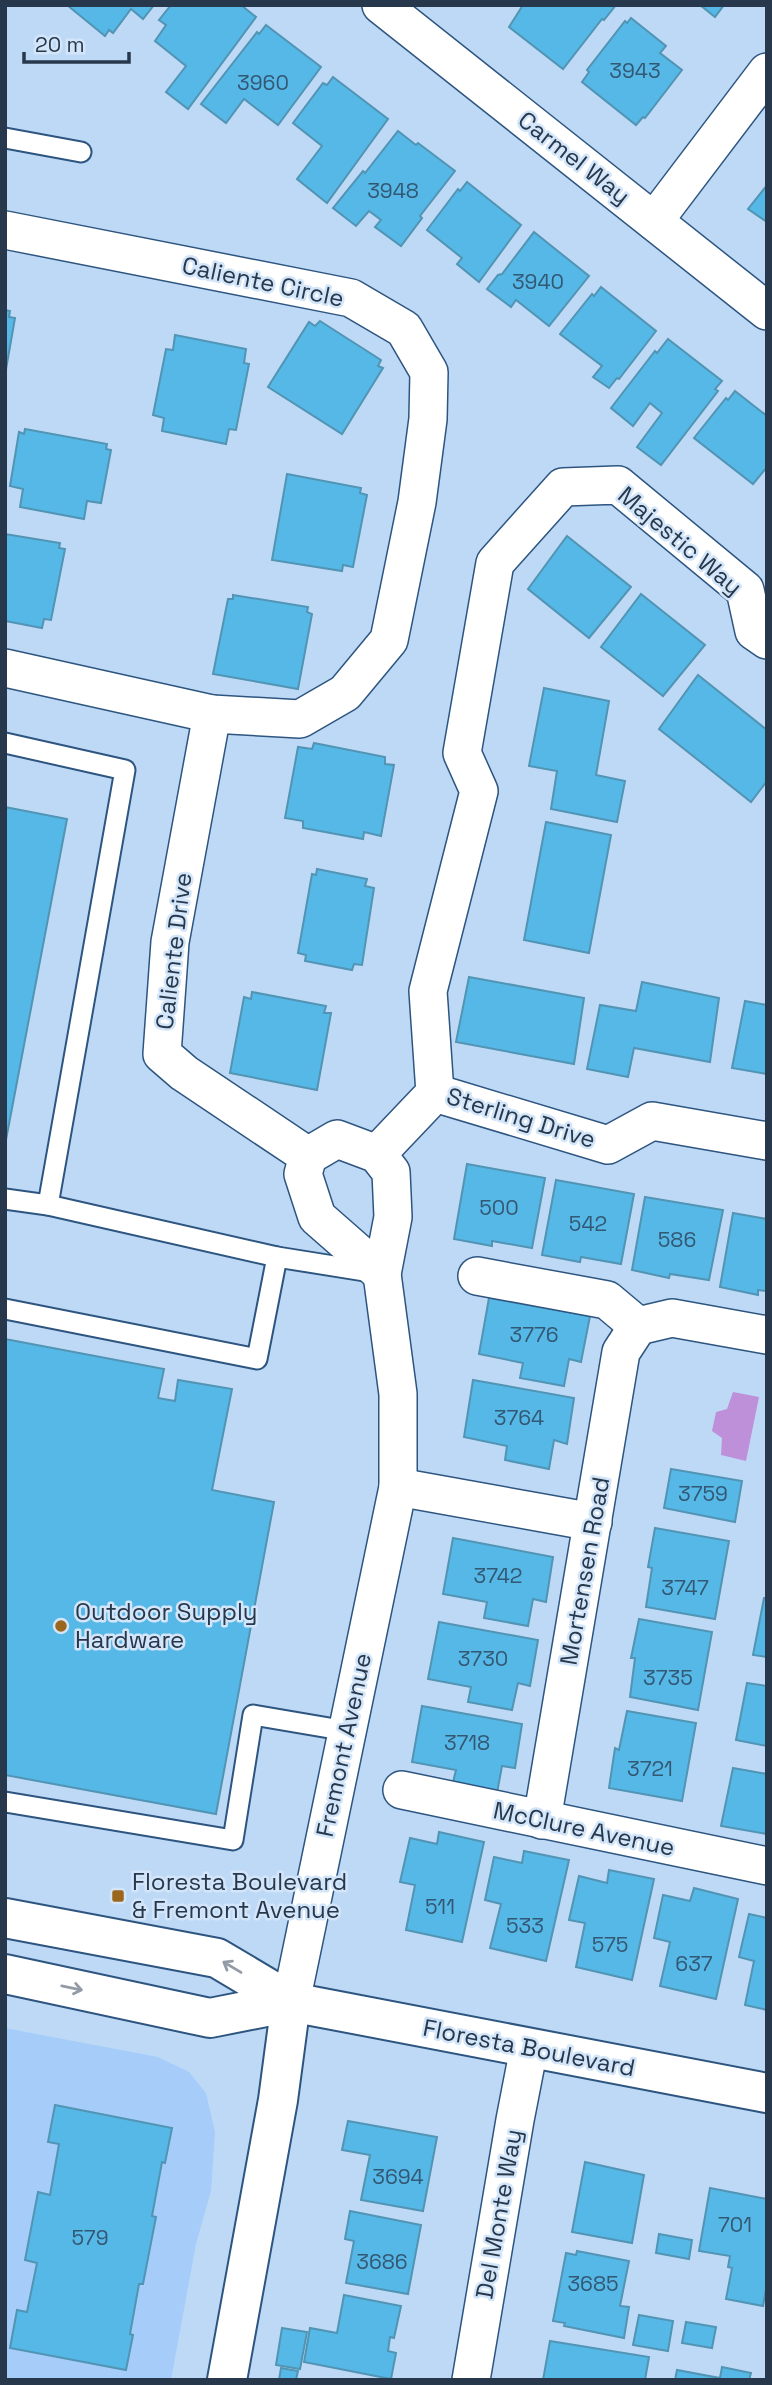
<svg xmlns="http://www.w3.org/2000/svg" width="772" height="2385" font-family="'Space Grotesk',sans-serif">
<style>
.built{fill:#a6cdf9}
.water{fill:#bd90d9}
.building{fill:#56b8e7;stroke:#5194b4;stroke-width:2}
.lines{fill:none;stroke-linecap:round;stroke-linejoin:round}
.lane-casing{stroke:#2d557f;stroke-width:23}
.street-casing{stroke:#2d557f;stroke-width:40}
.secondary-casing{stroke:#2d557f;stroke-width:42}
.lane{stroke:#fff;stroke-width:19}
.street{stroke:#fff;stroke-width:37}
.secondary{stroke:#fff;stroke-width:38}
.oneway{stroke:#939ca6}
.poi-dot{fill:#9a671c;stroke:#d3e5f9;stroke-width:2.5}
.labels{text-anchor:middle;stroke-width:5;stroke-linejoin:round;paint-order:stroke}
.number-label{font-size:21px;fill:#335873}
.street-label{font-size:24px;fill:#27384c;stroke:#d3e5f9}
.poi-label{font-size:24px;fill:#27384c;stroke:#d3e5f9;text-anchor:start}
</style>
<rect width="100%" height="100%" fill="#bed9f6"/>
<polygon class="built" points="5,2028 158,2057 189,2072 206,2093 215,2132 211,2191 196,2244 171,2380 5,2380"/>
<polygon class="water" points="733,1392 759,1397 746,1461 721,1455 722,1438 712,1431 716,1412 727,1409"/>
<g class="building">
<polygon points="67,5 154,5 143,19 131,9 113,33 109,30 105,36"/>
<polygon points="171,5 241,5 256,17 188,109 166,92 186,66 155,41 166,25 159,20"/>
<polygon points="523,5 616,5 604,20 602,19 563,69 509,27"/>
<polygon points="700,5 724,5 715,17"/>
<polygon points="631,18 666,46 660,53 682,70 645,118 643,117 636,125 582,82 589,72 587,70 625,21 627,23"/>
<polygon points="266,25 321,67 278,125 244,99 226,123 201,104 257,32 259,34"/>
<polygon points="333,77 388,119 327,203 297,179 322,146 293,123 323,83 327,85"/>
<polygon points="398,131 416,145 418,143 455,171 420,216 422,218 401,246 375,227 381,220 369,211 356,226 333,208 363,171 365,173"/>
<polygon points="467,182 521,225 479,282 457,264 462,258 427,230 458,189 460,191"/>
<polygon points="767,185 767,222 748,209"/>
<polygon points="534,232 589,276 549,326 516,300 511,307 487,289 498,275 502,274"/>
<polygon points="601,287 656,331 619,379 617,378 609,388 593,377 602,366 560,334 592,294 594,296"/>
<polygon points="5,310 10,311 9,317 15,318 5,375"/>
<polygon points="320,321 381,360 378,366 383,368 342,434 268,387 309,322 315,326"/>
<polygon points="175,335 246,349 244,363 249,364 236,430 229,429 226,444 162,431 164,418 153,415 166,349 173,350"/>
<polygon points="668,339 722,381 715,389 718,391 661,465 637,447 662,413 650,403 633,426 611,408 655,351 657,353"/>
<polygon points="735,391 767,416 767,467 753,484 694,438 726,398 728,400"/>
<polygon points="25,429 107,444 106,449 111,450 101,503 87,501 84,519 20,507 23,489 10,486 19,432 24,434"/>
<polygon points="287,474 361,488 360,493 367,495 353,567 343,565 342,571 272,560"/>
<polygon points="5,534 60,543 59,548 65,549 51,620 44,619 42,628 5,621"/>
<polygon points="567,536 631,587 589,638 528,589"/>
<polygon points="641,594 705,645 663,696 601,647"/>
<polygon points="233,595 308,607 307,612 312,614 298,689 213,674 228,599 233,599"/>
<polygon points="698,675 767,730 767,781 751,802 659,729"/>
<polygon points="544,688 609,701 596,775 625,781 617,822 551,809 557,771 529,766"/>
<polygon points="314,743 385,757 385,764 394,765 381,836 364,832 363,839 303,828 303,821 285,818 298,747 312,749"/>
<polygon points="5,807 67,819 5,1145"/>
<polygon points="546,822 611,835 589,953 524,940"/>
<polygon points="317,869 367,879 365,886 374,888 362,965 354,964 352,970 305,961 306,955 298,953 312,874 316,875"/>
<polygon points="469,977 584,998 574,1064 456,1042"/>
<polygon points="642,982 719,998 710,1062 634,1048 628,1077 587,1069 600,1005 636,1011"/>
<polygon points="252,992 326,1006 324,1013 331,1013 317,1090 230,1073 244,997 251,999"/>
<polygon points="745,1001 767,1005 767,1074 732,1068"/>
<polygon points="467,1164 545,1178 532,1248 492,1241 492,1246 454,1239"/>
<polygon points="556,1180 634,1194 621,1264 581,1257 580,1262 542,1255"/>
<polygon points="645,1197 723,1210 709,1280 670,1274 669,1278 632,1270"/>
<polygon points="733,1213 767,1219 767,1291 758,1290 758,1295 720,1287"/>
<polygon points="489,1298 590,1316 581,1362 569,1359 564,1386 520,1378 523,1363 479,1354"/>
<polygon points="5,1339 164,1369 158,1398 175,1401 178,1380 232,1389 212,1490 274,1502 216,1814 5,1775"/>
<polygon points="473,1380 574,1398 567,1444 554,1440 549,1469 505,1460 507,1446 464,1437"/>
<polygon points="671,1469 742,1481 735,1522 664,1508"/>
<polygon points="655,1528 729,1541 715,1619 646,1607 652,1568 648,1567"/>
<polygon points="453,1538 553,1557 546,1602 533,1599 528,1626 484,1618 487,1602 443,1594"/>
<polygon points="764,1598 767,1598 767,1657 753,1655"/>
<polygon points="639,1619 712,1632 698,1710 630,1697 635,1658 631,1658"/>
<polygon points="439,1622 538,1640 530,1686 518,1683 512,1710 468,1702 471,1687 428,1679"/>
<polygon points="747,1683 767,1686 767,1746 736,1740"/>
<polygon points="422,1706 522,1724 515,1768 502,1766 497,1793 452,1786 456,1770 412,1762"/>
<polygon points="627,1711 696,1723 682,1801 609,1788 615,1748 619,1750"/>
<polygon points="733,1768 767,1774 767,1834 721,1826"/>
<polygon points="439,1832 484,1842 462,1942 406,1930 415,1885 400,1882 410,1838 437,1844"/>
<polygon points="524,1851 569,1860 546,1961 490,1948 501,1904 485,1900 494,1857 522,1863"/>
<polygon points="609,1870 654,1879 632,1980 576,1967 585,1923 569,1920 579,1876 607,1883"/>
<polygon points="694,1888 738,1899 716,1999 660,1986 670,1942 654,1938 663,1895 690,1901"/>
<polygon points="749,1914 767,1918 767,2010 745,2005 754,1961 739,1957"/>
<polygon points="55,2105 172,2128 165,2163 162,2162 152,2216 156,2217 143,2284 139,2284 130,2334 133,2335 126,2370 10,2348 17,2310 27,2312 37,2263 25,2260 38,2192 50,2195 59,2144 48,2142"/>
<polygon points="348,2121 437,2137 423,2211 361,2200 370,2155 342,2150"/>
<polygon points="585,2162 644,2175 632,2243 572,2232"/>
<polygon points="710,2188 767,2199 767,2284 763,2306 726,2299 732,2268 728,2267 730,2256 699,2251"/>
<polygon points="350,2211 421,2225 408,2294 346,2283 354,2241 345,2239"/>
<polygon points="659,2234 692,2240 689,2259 656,2253"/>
<polygon points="577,2251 629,2261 620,2306 629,2307 624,2338 564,2326 565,2323 553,2321 566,2253 576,2255"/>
<polygon points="344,2295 401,2306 394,2338 390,2337 388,2351 396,2353 391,2379 304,2362 310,2328 337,2333"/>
<polygon points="639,2315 673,2321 668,2351 633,2345"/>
<polygon points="686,2322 716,2327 712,2348 682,2343"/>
<polygon points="282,2328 307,2332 300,2369 276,2365"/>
<polygon points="550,2341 649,2357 645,2380 543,2380"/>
<polygon points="722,2367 751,2373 749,2380 675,2380 677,2370 720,2378"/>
<polygon points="281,2368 298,2371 296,2380 279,2380"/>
</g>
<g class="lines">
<g class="lane-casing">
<g id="lane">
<polyline points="5,138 81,152"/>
<polyline points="5,743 125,770 48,1205"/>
<polyline points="5,1199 48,1205 277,1257 371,1272"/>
<polyline points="5,1309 257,1359 277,1257"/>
<polyline points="5,1802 233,1840 253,1715 347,1731"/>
</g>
</g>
<g class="street-casing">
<g id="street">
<polyline points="381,5 767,311"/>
<polyline points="654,221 767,72"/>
<polyline points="5,230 351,298 404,329 429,372 428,419 417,502 389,640 345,693 300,719 212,714 5,668"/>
<polyline points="212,714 170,942 162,1054 184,1073 308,1156"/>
<polyline points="435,1093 608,1145 652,1121 767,1141"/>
<polygon points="337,1139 377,1154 391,1172 393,1217 382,1274 317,1217 303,1174 308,1156"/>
<polyline points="377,1154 435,1093 428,991 479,791 462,753 495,563 563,487 618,485 745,590 754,631 767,640"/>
<polyline points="477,1276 607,1300 638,1326 672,1318 767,1335"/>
<polyline points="398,1487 593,1522"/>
<polyline points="402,1790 767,1866"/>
<polyline points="542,1820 621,1352 638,1326"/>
<polyline points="291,2002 398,1487 398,1394 382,1274"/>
<polyline points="471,2380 515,2120 529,2048"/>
</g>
</g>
<g class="secondary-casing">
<g id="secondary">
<polyline points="5,1918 217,1958 291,2002 767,2093"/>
<polyline points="5,1974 210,2018 291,2002"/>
<polyline points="227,2380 278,2100 291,2002"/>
</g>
</g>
<use href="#lane" class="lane"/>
<use href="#street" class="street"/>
<use href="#secondary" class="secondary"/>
</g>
<defs><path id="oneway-shaft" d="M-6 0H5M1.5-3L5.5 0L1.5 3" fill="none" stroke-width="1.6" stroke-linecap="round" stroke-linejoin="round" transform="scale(1.75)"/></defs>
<g class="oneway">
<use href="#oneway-shaft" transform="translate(232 1967) rotate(-149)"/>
<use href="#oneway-shaft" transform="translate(72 1988) rotate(12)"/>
</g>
<g class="poi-dot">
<circle cx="61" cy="1626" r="7"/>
<rect x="111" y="1889" width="14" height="14" rx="3.5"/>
</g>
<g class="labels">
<g class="number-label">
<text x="635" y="78">3943</text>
<text x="263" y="90">3960</text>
<text x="393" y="198">3948</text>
<text x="538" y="289">3940</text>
<text x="499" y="1215">500</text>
<text x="588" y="1231">542</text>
<text x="677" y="1247">586</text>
<text x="534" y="1342">3776</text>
<text x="519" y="1425">3764</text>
<text x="703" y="1501">3759</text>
<text x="498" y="1583">3742</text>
<text x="685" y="1595">3747</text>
<text x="483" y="1666">3730</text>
<text x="668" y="1685">3735</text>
<text x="467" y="1750">3718</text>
<text x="650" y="1776">3721</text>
<text x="440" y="1914">511</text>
<text x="525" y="1933">533</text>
<text x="610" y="1952">575</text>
<text x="694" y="1971">637</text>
<text x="398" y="2184">3694</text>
<text x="735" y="2232">701</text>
<text x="90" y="2245">579</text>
<text x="382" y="2269">3686</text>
<text x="593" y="2291">3685</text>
</g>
<g class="street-label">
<text transform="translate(574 158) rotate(38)" y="8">Carmel Way</text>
<text transform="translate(263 282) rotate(12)" y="8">Caliente Circle</text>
<text transform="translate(680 541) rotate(40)" y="8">Majestic Way</text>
<text transform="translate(174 951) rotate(-83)" y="8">Caliente Drive</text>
<text transform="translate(521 1118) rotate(17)" y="8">Sterling Drive</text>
<text transform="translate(585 1571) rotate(-80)" y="8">Mortensen Road</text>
<text transform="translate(344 1745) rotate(-78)" y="8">Fremont Avenue</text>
<text transform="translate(584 1829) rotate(12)" y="8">McClure Avenue</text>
<text transform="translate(529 2048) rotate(11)" y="8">Floresta Boulevard</text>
<text transform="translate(499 2214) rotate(-80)" y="8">Del Monte Way</text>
</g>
<g class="poi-label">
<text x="75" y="1620">Outdoor Supply<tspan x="75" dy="28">Hardware</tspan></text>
<text x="132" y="1890">Floresta Boulevard<tspan x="132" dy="28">&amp; Fremont Avenue</tspan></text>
</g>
</g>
<rect width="772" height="2385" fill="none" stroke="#27384c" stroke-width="14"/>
<path d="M24 52v10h105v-10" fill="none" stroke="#27384c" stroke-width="3.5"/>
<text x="35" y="52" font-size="21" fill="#27384c" stroke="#d3e5f9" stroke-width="5" paint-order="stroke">20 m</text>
</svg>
